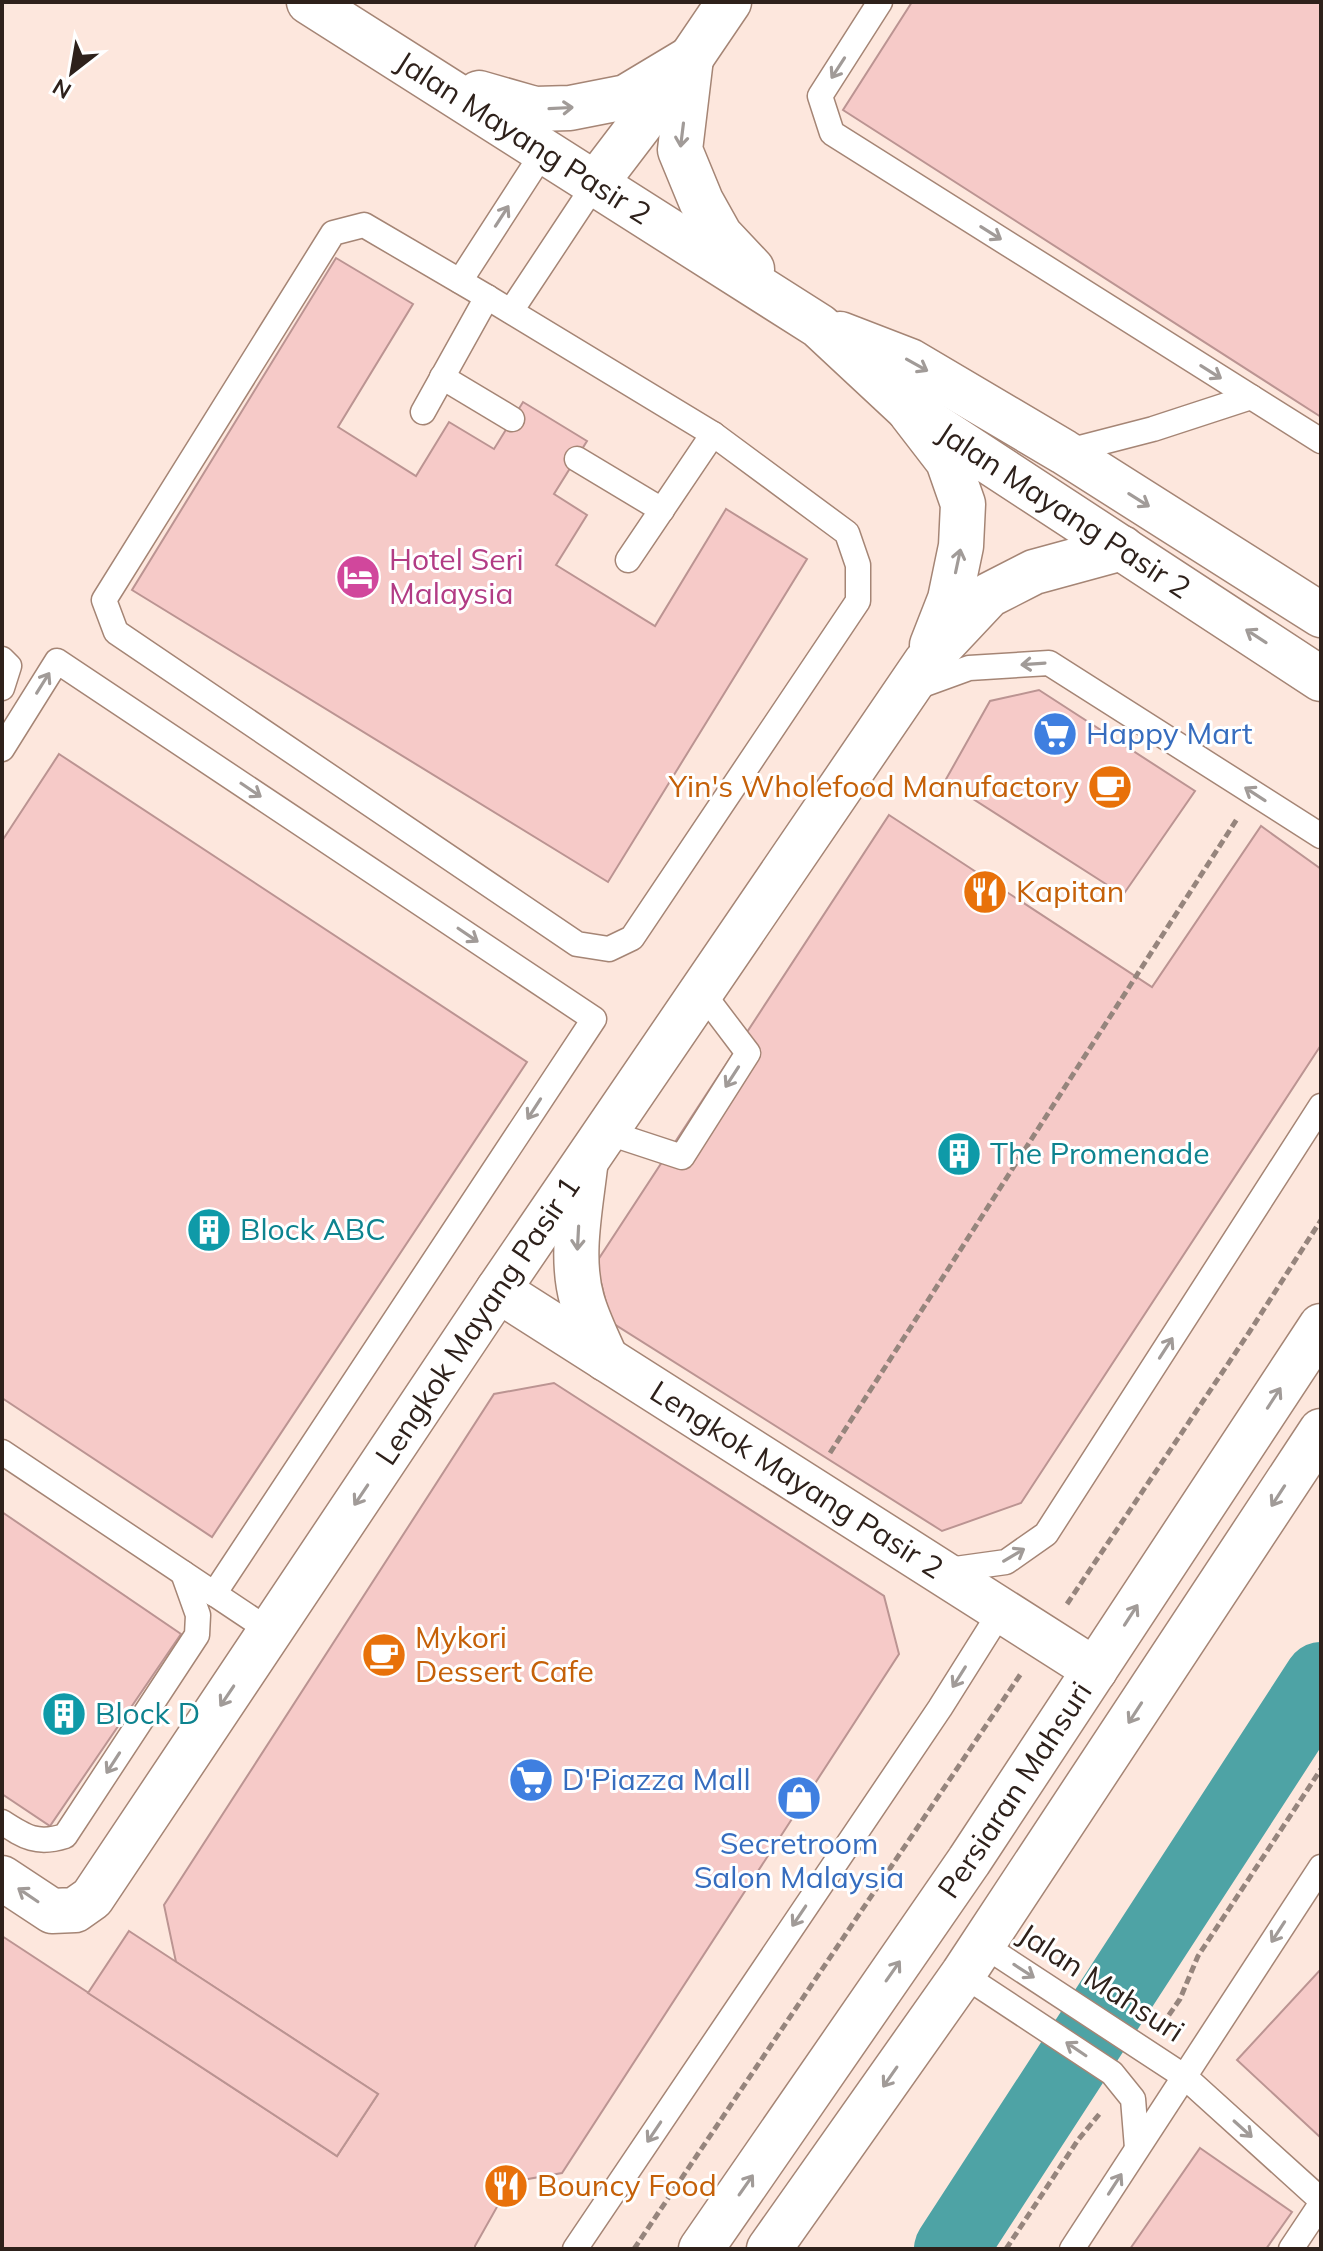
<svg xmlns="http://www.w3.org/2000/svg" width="1323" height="2251" font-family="Mulish,sans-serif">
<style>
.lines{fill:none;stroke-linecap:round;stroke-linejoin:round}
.river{stroke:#4ea3a5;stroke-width:74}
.building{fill:#f6cac8;stroke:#bb9492;stroke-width:2}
.service-casing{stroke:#a58575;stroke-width:27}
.minor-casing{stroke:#a58575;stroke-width:47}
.tertiary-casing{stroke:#a58575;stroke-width:47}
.path{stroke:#96857d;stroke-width:5;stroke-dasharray:8 4;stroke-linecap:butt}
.service{stroke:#fff;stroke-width:24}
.minor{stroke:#fff;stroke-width:44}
.tertiary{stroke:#fff;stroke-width:44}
.oneway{stroke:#a19b98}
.labels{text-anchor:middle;stroke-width:6;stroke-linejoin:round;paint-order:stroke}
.street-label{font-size:30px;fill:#2e211b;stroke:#fff}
.hotel-label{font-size:30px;fill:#b23c85;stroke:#fff;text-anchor:start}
.shop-label{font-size:30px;fill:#366cbe;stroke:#fff;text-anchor:start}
.food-label{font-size:30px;fill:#c56008;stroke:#fff;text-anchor:start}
.culture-label{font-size:30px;fill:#0d838f;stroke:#fff;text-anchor:start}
</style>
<rect width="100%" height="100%" fill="#fde7dd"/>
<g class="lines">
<polyline class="river" points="951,2249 1321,1679"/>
</g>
<g class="building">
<polygon points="912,2 1321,2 1321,417 843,110"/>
<polygon points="336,258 413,304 338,427 416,476 449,422 494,449 523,402 587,441 554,494 587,515 556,565 655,626 726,509 807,559 608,882 132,590"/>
<polygon points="1039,690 1195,791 1123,895 945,781 990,701"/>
<polygon points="59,754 527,1062 212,1537 2,1398 2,841"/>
<polygon points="889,815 1152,987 1261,826 1321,869 1321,1045 1021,1503 942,1531 611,1322 596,1263"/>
<polygon points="554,1383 884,1596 899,1654 562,2173 511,2182 475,2246 475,2249 2,2249 2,1936 337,2156 378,2094 176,1962 164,1905 494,1394"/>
<polygon points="2,1512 181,1634 50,1826 2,1794"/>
<polygon points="129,1931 378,2094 337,2156 88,1993"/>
<polygon points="1321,1969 1321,2138 1237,2060"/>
<polygon points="1200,2148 1292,2212 1266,2249 1130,2249"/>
</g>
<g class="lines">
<g class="service-casing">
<g id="service">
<polyline points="880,2 820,96 832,133 1321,441"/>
<polygon points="364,225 487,297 713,434 847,533 858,565 858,601 632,938 609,949 577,944 116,632 104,600 333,233"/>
<polyline points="460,281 544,151"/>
<polyline points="511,311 595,184"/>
<polyline points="442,377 512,419"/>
<polyline points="423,412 487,297"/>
<polyline points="1064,452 1153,429 1251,397"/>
<polyline points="577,459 662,510"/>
<polyline points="628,560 713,434"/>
<polyline points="2,659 9,666 2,688"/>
<polyline points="914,688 969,668 1049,663 1321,836"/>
<polyline points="2,749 57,661 594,1019 214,1594"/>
<polyline points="606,1132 682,1157 748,1053 701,991"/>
<polyline points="2,1452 270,1631"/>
<polyline points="941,1571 1006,1562 1046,1534 1321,1106"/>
<path d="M2 1822C25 1837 37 1845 65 1836L197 1635 198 1615 183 1573"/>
<polyline points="982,1944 1185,2077 1321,2200"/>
<polyline points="965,1976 1112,2073 1133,2099 1137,2148"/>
<polyline points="575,2249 940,1708 1001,1611"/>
<polyline points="1072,2249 1321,1867"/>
<polyline points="1291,2249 1321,2204"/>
</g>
</g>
<g class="minor-casing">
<g id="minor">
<polyline points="595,184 691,58 729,2"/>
<polyline points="911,413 948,461 963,504 961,546 950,599 932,645"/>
<path d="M585 1167C580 1210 570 1258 582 1300 588 1321 598 1340 606 1359"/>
<path id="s1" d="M498 1290 1095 1670"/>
<path id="s2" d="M2 1878 52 1911 75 1910 92 1898 498 1290 926 662 989 595 1034 572 1122 548"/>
</g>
</g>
<g class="tertiary-casing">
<g id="tertiary">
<path id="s3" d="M309 2 819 326 907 408 1321 679"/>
<polyline points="691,58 680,150 701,201 720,235 752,269"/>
<polyline points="479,93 535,109 570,108 626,97 691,58"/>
<polyline points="840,334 910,361 1064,452 1321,615"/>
<path id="s4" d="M701 2249 969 1861 1321 1326"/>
<polyline points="769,2249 963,1974 1321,1431"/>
</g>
</g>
<g class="path">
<polyline points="830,1453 1237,819"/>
<polyline points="1067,1604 1250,1331 1321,1220"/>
<polyline points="1162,2025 1180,1999 1198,1956 1321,1769"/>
<polyline points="634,2249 1022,1672"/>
<polyline points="1006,2249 1078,2140 1101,2112"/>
</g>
<use href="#service" class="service"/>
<use href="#minor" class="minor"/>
<use href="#tertiary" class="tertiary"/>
</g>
<defs><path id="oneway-shaft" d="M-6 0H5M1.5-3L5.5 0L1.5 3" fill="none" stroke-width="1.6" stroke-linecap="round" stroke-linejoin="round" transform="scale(2)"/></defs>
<g class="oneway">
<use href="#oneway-shaft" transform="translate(838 68) rotate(123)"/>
<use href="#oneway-shaft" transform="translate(561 108) rotate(-3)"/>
<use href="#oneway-shaft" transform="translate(682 135) rotate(97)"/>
<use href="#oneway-shaft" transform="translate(502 216) rotate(-57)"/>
<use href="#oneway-shaft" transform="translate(991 233) rotate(32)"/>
<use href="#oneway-shaft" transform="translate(917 365) rotate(29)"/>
<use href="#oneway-shaft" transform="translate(1211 372) rotate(32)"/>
<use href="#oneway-shaft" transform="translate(1139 500) rotate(32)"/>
<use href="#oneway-shaft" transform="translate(958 561) rotate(-78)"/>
<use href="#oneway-shaft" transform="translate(1256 636) rotate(-147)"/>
<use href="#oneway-shaft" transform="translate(1033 664) rotate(176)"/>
<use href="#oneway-shaft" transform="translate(43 683) rotate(-58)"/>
<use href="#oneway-shaft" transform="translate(251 790) rotate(34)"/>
<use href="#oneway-shaft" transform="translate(1255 794) rotate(-147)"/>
<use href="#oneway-shaft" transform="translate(468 935) rotate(34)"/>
<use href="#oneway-shaft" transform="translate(732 1077) rotate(123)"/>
<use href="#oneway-shaft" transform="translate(534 1109) rotate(123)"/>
<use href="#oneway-shaft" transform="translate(578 1238) rotate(93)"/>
<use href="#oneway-shaft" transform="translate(1166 1348) rotate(-57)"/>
<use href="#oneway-shaft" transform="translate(1274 1398) rotate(-57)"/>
<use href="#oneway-shaft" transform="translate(361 1495) rotate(124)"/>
<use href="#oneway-shaft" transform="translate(1278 1496) rotate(123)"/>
<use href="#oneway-shaft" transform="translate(1014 1555) rotate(-31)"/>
<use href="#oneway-shaft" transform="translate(1131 1615) rotate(-57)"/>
<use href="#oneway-shaft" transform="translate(959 1677) rotate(122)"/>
<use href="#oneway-shaft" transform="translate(227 1696) rotate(124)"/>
<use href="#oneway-shaft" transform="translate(1135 1713) rotate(123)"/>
<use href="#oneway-shaft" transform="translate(113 1763) rotate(123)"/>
<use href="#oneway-shaft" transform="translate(28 1895) rotate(-146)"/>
<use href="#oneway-shaft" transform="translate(799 1916) rotate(124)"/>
<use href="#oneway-shaft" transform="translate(1278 1932) rotate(123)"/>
<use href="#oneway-shaft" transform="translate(893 1971) rotate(-55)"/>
<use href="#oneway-shaft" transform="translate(1024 1971) rotate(33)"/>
<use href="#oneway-shaft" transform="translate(1076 2049) rotate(-146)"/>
<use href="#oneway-shaft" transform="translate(890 2077) rotate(125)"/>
<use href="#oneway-shaft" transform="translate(1243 2129) rotate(42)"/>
<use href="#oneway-shaft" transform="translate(654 2132) rotate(124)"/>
<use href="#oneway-shaft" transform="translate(1115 2184) rotate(-57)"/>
<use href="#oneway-shaft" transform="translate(746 2185) rotate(-55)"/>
</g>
<defs>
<g id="hotel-disc" transform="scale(2.3)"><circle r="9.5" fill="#d1479c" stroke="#fff"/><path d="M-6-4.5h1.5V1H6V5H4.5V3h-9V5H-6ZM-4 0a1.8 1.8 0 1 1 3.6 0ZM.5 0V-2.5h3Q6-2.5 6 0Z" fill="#fff"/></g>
<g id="supermarket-disc" transform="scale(2.3)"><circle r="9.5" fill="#3f7fe0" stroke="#fff"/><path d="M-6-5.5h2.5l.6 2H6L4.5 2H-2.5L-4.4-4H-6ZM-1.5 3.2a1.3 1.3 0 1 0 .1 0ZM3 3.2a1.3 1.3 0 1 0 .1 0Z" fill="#fff"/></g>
<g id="cafe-disc" transform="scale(2.3)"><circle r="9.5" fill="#e8710a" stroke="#fff"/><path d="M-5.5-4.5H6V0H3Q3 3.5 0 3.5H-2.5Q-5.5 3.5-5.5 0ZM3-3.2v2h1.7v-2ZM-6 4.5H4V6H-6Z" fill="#fff"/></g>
<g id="restaurant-disc" transform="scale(2.3)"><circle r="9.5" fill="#e8710a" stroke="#fff"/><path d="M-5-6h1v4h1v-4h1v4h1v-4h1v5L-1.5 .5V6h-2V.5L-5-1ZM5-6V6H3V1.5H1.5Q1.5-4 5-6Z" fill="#fff"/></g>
<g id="building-disc" transform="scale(2.3)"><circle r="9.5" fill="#0f9aa8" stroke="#fff"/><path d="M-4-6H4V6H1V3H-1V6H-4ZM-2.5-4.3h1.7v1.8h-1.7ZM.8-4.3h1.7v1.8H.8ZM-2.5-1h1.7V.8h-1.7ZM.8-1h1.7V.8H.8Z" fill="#fff"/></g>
<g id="shop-disc" transform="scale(2.3)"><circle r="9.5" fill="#3f7fe0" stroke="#fff"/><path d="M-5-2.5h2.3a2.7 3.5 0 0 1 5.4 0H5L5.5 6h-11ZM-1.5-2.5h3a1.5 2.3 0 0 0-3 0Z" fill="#fff"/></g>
</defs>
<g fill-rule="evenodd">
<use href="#hotel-disc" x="358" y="577"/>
<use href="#supermarket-disc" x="1055" y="734"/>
<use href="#cafe-disc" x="1110" y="787"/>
<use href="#restaurant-disc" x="985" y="892"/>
<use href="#building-disc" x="959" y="1154"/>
<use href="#building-disc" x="209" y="1230"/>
<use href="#cafe-disc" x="384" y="1655"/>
<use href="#building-disc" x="64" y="1714"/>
<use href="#supermarket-disc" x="531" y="1780"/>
<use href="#shop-disc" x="799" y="1798"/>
<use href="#restaurant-disc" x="506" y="2186"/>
</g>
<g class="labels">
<g class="street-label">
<text dy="10" stroke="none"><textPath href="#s3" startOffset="254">Jalan Mayang Pasir 2</textPath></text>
<text dy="10" stroke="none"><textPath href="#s3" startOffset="912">Jalan Mayang Pasir 2</textPath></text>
<text dy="10" stroke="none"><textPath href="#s2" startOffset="798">Lengkok Mayang Pasir 1</textPath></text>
<text dy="10" stroke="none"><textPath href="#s1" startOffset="354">Lengkok Mayang Pasir 2</textPath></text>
<text dy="10" stroke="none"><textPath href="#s4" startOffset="556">Persiaran Mahsuri</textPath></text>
<text transform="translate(1101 1983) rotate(33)" y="10">Jalan Mahsuri</text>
</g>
<g class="hotel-label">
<text x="389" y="570">Hotel Seri<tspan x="389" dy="34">Malaysia</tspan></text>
</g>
<g class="shop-label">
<text x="1086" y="744">Happy Mart</text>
<text x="562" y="1790">D'Piazza Mall</text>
<text x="799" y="1854" text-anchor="middle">Secretroom<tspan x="799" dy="34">Salon Malaysia</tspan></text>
</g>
<g class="food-label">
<text x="1079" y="797" text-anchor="end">Yin's Wholefood Manufactory</text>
<text x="1016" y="902">Kapitan</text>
<text x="415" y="1648">Mykori<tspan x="415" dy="34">Dessert Cafe</tspan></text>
<text x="537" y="2196">Bouncy Food</text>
</g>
<g class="culture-label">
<text x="990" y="1164">The Promenade</text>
<text x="240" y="1240">Block ABC</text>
<text x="95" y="1724">Block D</text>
</g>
</g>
<rect width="1323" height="2251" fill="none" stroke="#2e211b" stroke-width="8"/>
<g transform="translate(72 72) rotate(211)" stroke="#ffffff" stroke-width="6" paint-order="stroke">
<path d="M0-6L14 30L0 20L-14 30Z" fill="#2e211b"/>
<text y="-12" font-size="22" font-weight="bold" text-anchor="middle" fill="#2e211b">N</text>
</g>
</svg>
